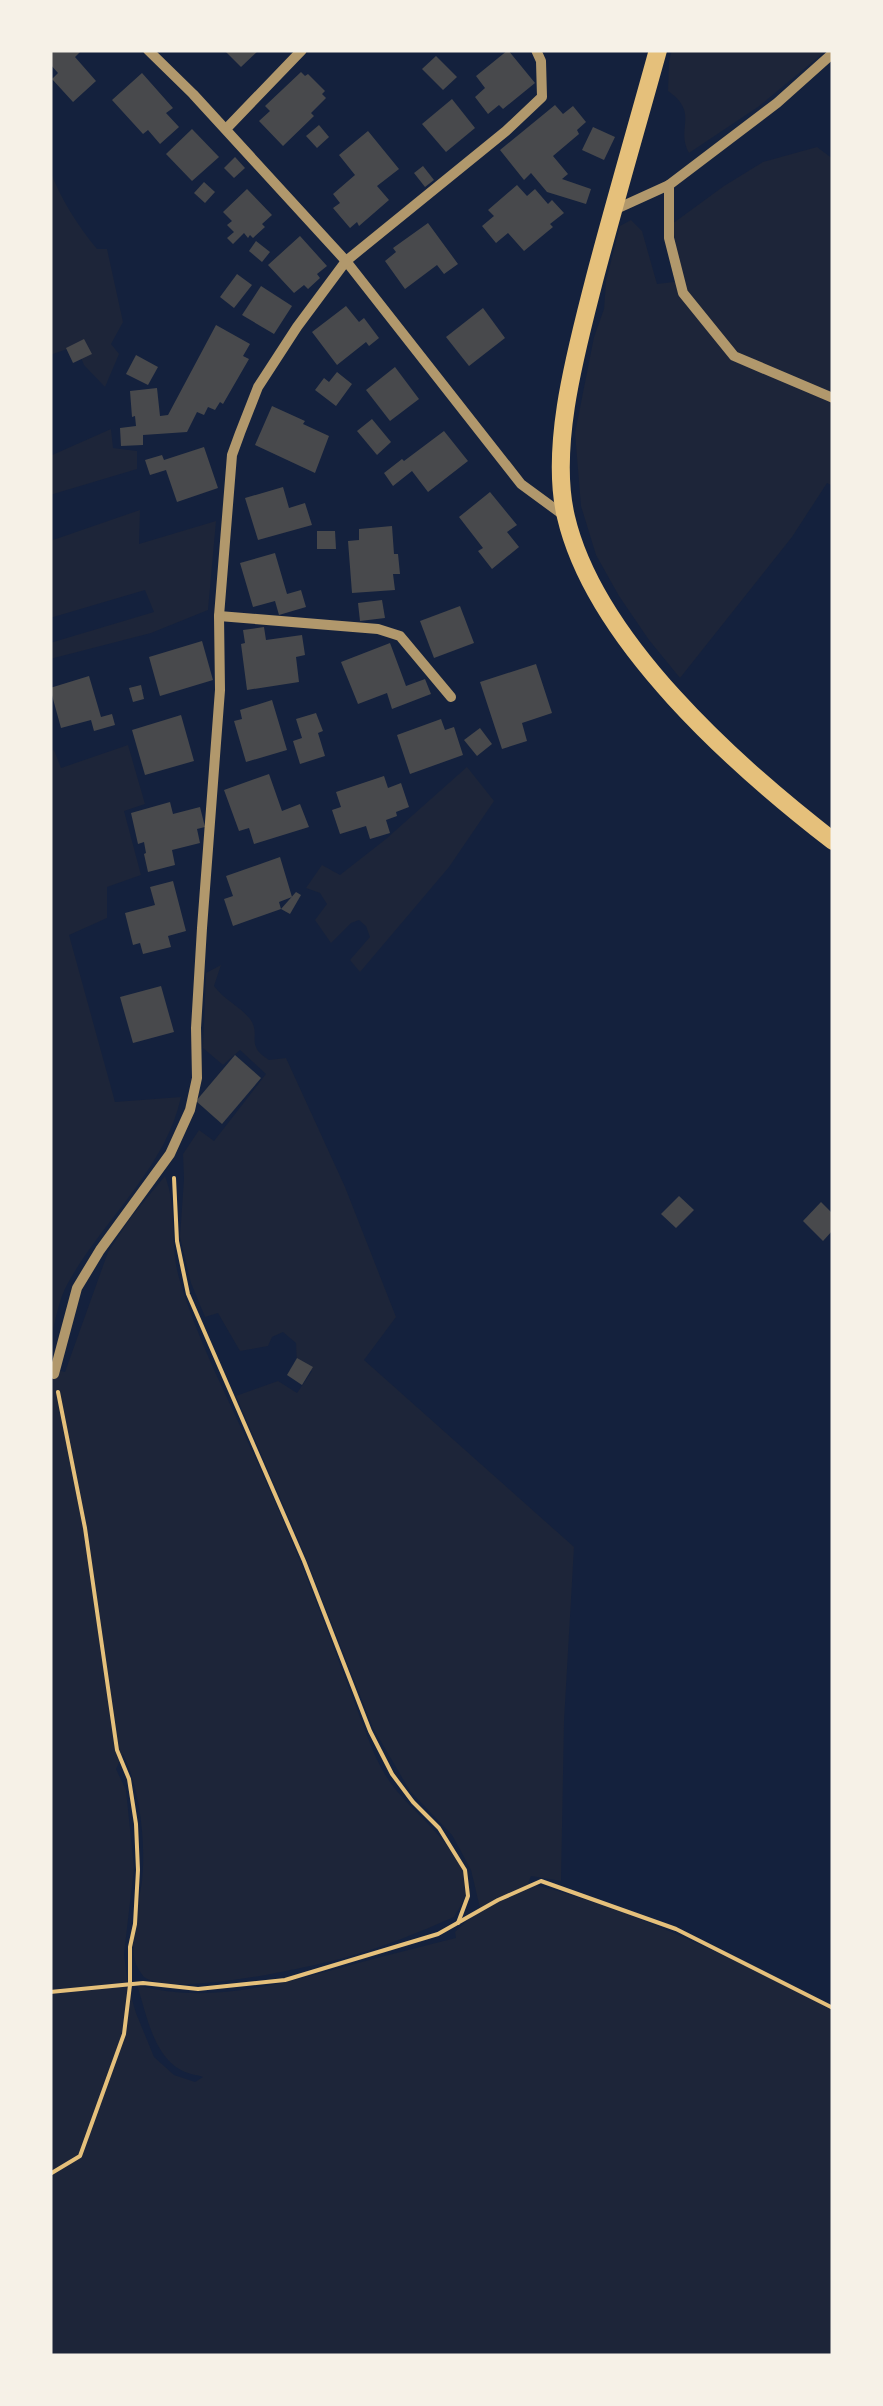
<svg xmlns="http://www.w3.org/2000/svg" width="883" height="2406" font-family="'Titillium Web',sans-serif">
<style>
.green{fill:#1d2539}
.building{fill:#48494c}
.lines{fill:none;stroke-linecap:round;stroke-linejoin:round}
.path{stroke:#e5c07b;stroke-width:4}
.minor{stroke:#b1986c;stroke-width:10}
.secondary{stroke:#e5c07b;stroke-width:18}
</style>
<rect width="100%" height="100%" fill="#14213d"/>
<g class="green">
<path d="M672 50H827L758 107 689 153C675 128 700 113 668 91L669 61Z"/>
<polygon points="817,147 833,159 833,486 827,483 792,537 680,678 649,640 619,596 596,555 581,506 575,433 594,337 604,309 606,281 620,226 631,220 642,231 657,284 682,281 672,224 724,186 763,162"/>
<path d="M50 170C60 198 78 226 97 249H107L123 322 111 344 119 354 105 387 84 365 76 346 50 355Z"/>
<polygon points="111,429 113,448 137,451 137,469 50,495 50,456"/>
<polygon points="140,510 139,544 216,521 208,610 151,633 50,659 50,643 154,612 145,590 50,618 50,541"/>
<path d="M128 745 145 804 124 811 141 875 107 887V918L69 935 115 1102 181 1097C166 1168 102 1221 68 1283 58 1300 55 1324 50 1342V751L54 750 61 768Z"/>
<polygon points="467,767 494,801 449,867 360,972 350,960 370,937 366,926 359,920 351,923 331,943 315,920 327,904 320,893 306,888 322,865 340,875 386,839"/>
<path d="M221 965 214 986C224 1000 241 1007 250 1019 262 1035 244 1045 269 1060L286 1058 345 1187 396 1317 364 1360 574 1547 564 1721 561 1881 531 1876 528 1883C609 1903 683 1935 757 1972 783 1984 808 1996 833 2009V2356H50V1368L65 1372 108 1252 131 1217 165 1176C178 1209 169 1247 180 1281 201 1351 238 1417 267 1484 303 1563 332 1644 363 1725 371 1746 379 1768 393 1786 412 1812 470 1856 467 1889 466 1899 459 1908 454 1917 420 1932 383 1947 347 1957 311 1967 173 1998 144 1977 143 1976 136 1966 136 1964 128 1945 139 1903 142 1881 146 1843 140 1788 123 1754L116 1769 126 1790 134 1868 124 1954 128 1986 136 2013 154 2057 174 2075 195 2082 203 2077C198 2075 193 2075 188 2073 154 2062 147 2015 137 1985 210 2006 287 1982 358 1963 391 1954 424 1946 456 1938L455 1932 480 1908 471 1870 452 1835 410 1791 373 1728 304 1553 236 1396 278 1381 297 1393 312 1371 297 1364 296 1343 283 1332 272 1337 268 1346 240 1351 218 1313 205 1317 191 1283 180 1237 184 1179 183 1154 199 1130 214 1141 266 1074 240 1050 223 1065 203 1048 206 973Z"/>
</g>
<g class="building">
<polygon points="50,50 82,50 75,57 96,81 73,102 52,79 58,73 50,64"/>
<polygon points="224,50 259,50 241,67"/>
<polygon points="508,50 535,83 503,109 499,105 488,114 475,97 485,88 476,76"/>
<polygon points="436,56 457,77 443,90 422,69"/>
<polygon points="301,72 305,76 308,74 325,91 322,94 326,98 311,113 314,116 283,146 259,121 270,111 265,106"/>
<polygon points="142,73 173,108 166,113 179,127 160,144 148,130 143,134 112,100"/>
<polygon points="452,99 475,128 446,152 422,124"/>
<polygon points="555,105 563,114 573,106 586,122 577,130 579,134 553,156 568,174 562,179 591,189 586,204 547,192 531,173 524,180 500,150"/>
<polygon points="319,125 329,137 317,148 306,136"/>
<polygon points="593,127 615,137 604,160 582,150"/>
<polygon points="192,129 219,157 192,181 166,154"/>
<polygon points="368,131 399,169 377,186 389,200 359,226 357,222 350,228 333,208 340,203 333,194 355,175 339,155"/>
<polygon points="235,157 245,168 234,178 224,168"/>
<polygon points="423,166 434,180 425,187 414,173"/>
<polygon points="204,182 215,192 205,203 194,193"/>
<polygon points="517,185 527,196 535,189 548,204 552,200 564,213 550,224 553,227 524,251 508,233 496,243 482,226 494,216 488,210"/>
<polygon points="247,189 272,215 262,224 265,227 253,238 250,235 248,238 244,233 233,244 227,238 234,232 227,225 232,221 223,212"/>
<polygon points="428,223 458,264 444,274 437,265 405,289 385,261 396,252 393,248"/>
<polygon points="300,236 327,266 317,274 320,278 308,289 304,285 294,293 268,265"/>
<polygon points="256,241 270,252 262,262 249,251"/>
<polygon points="237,274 252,285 234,308 220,297"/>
<polygon points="261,286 292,306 274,334 242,315"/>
<polygon points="346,306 359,322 364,318 379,338 369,346 366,342 337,365 312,332"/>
<polygon points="483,308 505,338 469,366 446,337"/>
<polygon points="216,325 250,344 243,356 249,359 223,404 220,402 215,410 208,407 204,415 197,412 187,432 143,435 143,445 121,446 120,428 136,426 135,416 132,417 130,391 157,388 160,416 168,415"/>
<polygon points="84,339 92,354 73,363 66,348"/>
<polygon points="136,355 158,367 148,385 126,374"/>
<polygon points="395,367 419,399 390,421 366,390"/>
<polygon points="337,372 352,384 336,406 315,390 324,378 329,382"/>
<polygon points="272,406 305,421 303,424 329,436 315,473 255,445"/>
<polygon points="372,419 391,442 377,455 357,431"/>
<polygon points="444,431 468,461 428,492 412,471 393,486 384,473 402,459 404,461"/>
<polygon points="204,447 218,488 177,502 166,470 150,475 145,460 162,455 164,460"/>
<polygon points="283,487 289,508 305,503 312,525 258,540 245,498"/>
<polygon points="490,492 517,525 507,532 519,547 492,569 478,551 483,548 459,517"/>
<polygon points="392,526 394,554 398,554 400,574 393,574 395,590 352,593 348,541 359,540 359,529"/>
<polygon points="317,531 335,531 336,549 317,549"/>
<polygon points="275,553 287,594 301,590 306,607 279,615 275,601 253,607 240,563"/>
<polygon points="382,600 385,618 360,621 358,603"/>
<polygon points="460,606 474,643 434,658 420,621"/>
<polygon points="264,627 266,640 302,635 305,655 296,657 299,682 247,690 241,644 245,643 243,630"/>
<polygon points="202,641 213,680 160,696 149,657"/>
<polygon points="390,643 406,686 425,679 431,694 392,709 387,693 358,704 341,662"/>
<polygon points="536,664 552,713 522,723 527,741 502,749 480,682"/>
<polygon points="89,676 101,717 112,714 115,725 94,731 91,720 61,728 50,688"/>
<polygon points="141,685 144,699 133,702 129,688"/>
<polygon points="272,700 287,750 246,762 234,721 242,719 240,710"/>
<polygon points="316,713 323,731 318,733 325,756 300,764 293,741 302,738 296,719"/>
<polygon points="181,715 194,761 145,775 132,730"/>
<polygon points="441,719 445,730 454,727 463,755 410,774 397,735"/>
<polygon points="480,728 492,744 477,756 464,740"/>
<polygon points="269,774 282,811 300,804 309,827 254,844 249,828 239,831 224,790"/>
<polygon points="384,776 388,788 401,783 409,807 396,812 397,816 386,820 390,833 370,839 366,826 340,834 332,810 341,807 336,792"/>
<polygon points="170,802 173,814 200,807 205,827 197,829 200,843 172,850 175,865 148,872 144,854 146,853 144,842 138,844 131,813"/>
<polygon points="280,857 292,897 279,902 281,909 233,926 224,899 233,896 226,876"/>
<polygon points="173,881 186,931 168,936 171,947 143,954 140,943 133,945 125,913 155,905 150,887"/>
<polygon points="296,892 301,895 290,914 281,909"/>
<polygon points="161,986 174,1032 133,1043 120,997"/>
<polygon points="235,1055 261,1078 222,1124 196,1101"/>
<polygon points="679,1196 694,1210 676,1228 661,1214"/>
<polygon points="821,1202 833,1214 833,1230 823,1241 803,1221"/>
<polygon points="297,1358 313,1367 302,1385 287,1375"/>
</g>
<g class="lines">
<g class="path">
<polyline points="174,1178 177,1241 188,1294 304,1561 370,1731 392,1774 413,1802 439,1828 465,1870 468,1896 458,1923"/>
<polyline points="50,1992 143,1983 198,1989 285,1980 438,1934 498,1900 541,1881 676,1929 833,2008"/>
<polyline points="50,2174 80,2156 124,2034 130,1985 130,1947 135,1924 138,1870 136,1824 129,1779 117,1750 85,1528 58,1392"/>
</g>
<g class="minor">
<polyline points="148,50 193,94 346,261 521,484 566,517"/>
<polyline points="226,129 302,50"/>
<polyline points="669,185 669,238 683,293 734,356 833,398"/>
<polyline points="614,210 669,185 777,103 833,53"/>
<polyline points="219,616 378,629 400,636 451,697"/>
<polyline points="54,1374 77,1288 100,1250 170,1154 190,1110 197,1078 196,1028 202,928 220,690 219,616 232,455 240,433 258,387 297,327 346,261 506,131 542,97 541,61 536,50"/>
</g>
<path class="secondary" d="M658 50C637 126 615 201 595 277 577 348 549 446 566 517 595 641 736 766 833 841"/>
</g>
<rect width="883" height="2406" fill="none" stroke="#f6f1e7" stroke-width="105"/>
</svg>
